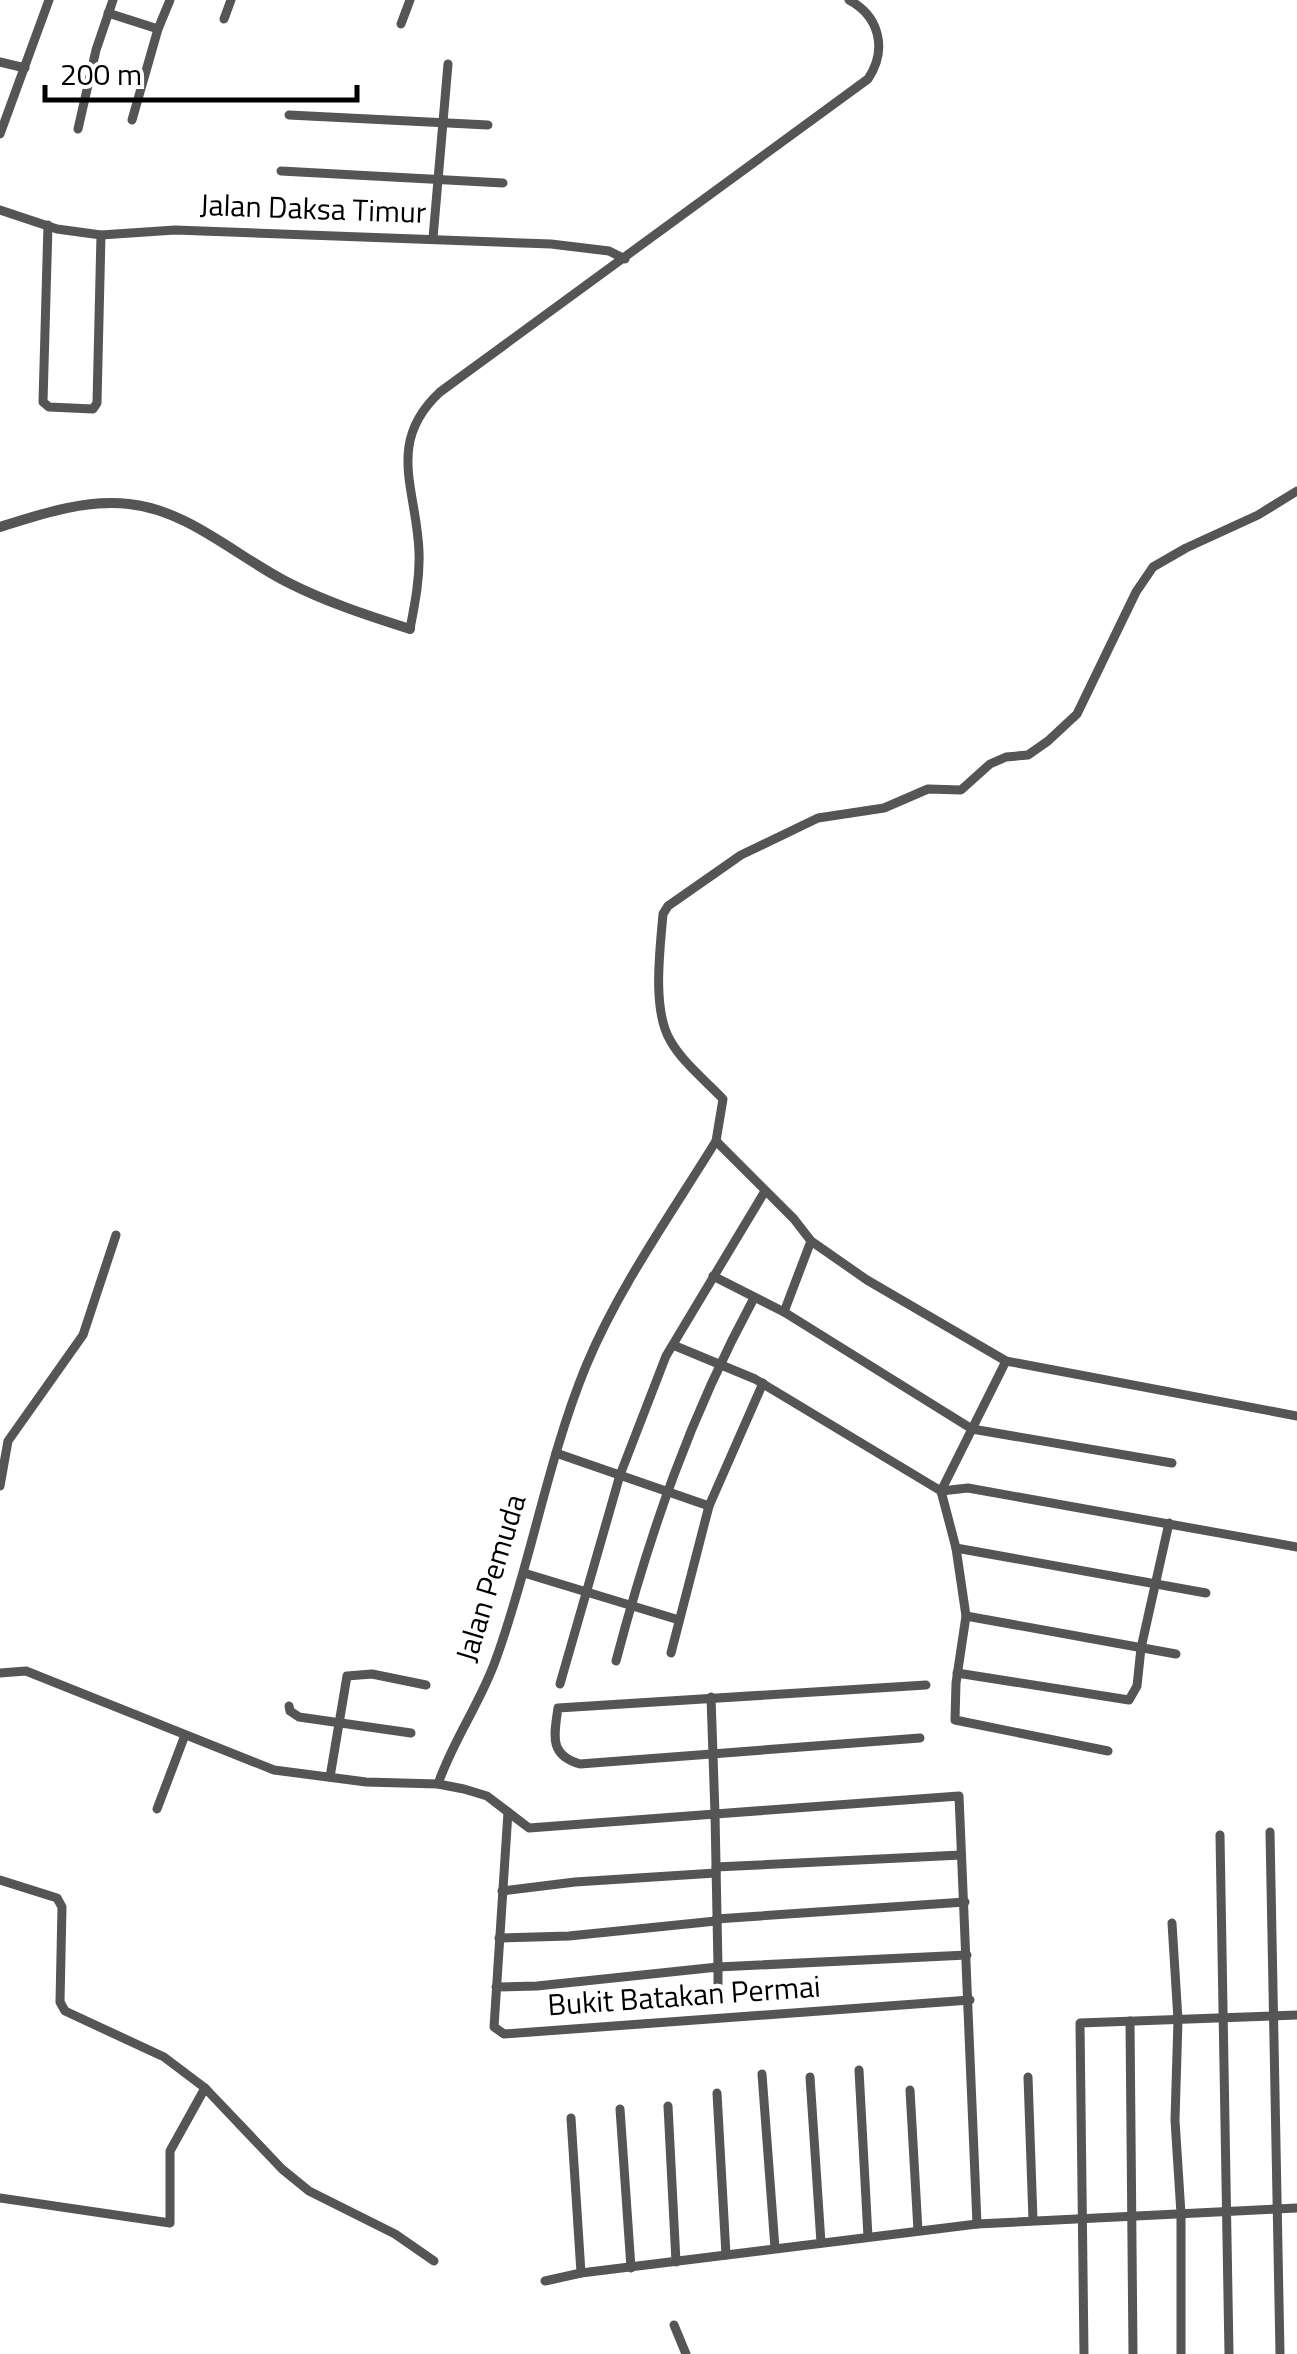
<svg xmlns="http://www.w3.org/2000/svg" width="1297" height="2354" font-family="'Titillium Web',sans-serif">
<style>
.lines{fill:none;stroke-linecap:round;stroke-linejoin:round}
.minor{stroke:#555;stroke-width:9}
.tertiary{stroke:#555;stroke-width:10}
.labels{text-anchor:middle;stroke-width:9;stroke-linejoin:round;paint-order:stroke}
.street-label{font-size:30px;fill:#000;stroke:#fff}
</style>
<rect width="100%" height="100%" fill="#fff"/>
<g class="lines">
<g class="minor">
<polyline points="108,13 158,29"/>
<polyline points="224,19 231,0"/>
<polyline points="401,24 410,0"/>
<polyline points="0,62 25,68"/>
<polyline points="289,115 488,125"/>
<polyline points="132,120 158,29 170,0"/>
<polyline points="78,129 96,50 113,0"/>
<polyline points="0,134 49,0"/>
<polyline points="281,171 503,183"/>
<polyline points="0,210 57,229 101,235 175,230 551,244 609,251 625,259"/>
<polyline points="48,225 43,402 49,407 93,409 97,403 101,235"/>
<polyline points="433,238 448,64"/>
<path d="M410 629C415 603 420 578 419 552 417 490 385 443 440 392L868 79C888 49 879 16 849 0"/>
<polyline points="716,1141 794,1219 811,1241 867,1280 1006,1361 1297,1416"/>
<polyline points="713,1276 784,1312 972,1429 1172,1463"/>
<polyline points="784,1312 811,1241"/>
<polyline points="673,1345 755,1379 941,1491 956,1548 1206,1593"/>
<polyline points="556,1453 709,1506"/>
<polyline points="0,1486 8,1441 83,1335 116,1235"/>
<polyline points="941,1491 968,1488 1297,1547"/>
<polyline points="941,1491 1006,1361"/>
<polyline points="956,1548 966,1616 956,1683 955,1720 1108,1751"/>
<polyline points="524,1573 679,1620"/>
<polyline points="966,1616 1176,1654"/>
<polyline points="671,1653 709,1506 763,1383"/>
<path d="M616 1661C650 1532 690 1416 754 1298"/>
<polyline points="0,1673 26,1671 274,1770 366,1782 438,1784 464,1789 487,1796 529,1828 715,1814 718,1967 967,1955"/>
<polyline points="957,1673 1129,1700 1137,1686 1141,1648 1169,1523"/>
<polyline points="560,1684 620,1475 666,1356 765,1191"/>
<polyline points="711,1697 715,1814 959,1796 977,2224 1297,2208"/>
<polyline points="289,1706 290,1711 299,1717 411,1733"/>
<path d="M920 1738 580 1764C549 1755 554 1736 558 1708L926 1685"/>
<polyline points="330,1777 347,1676 372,1674 426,1685"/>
<path d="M438 1784C453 1740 481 1702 496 1659 531 1563 547 1461 586 1366 619 1287 671 1214 716 1141L723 1099C706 1081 682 1062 670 1040 652 1009 660 950 663 914L668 906 741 855 818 818 884 808 928 789 961 790 990 764 1006 757 1028 755 1048 741 1077 714 1136 592 1153 567 1186 548 1258 515 1297 491"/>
<polyline points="157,1809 185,1735"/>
<polyline points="508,1812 494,2027 504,2034 970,2000"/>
<polyline points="1270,1832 1280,2354"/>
<polyline points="1220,1835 1229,2354"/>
<polyline points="716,1867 961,1855"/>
<polyline points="0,1880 57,1898 62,1907 60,2002 65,2011 164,2057 205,2088 282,2169 309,2191 395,2234 434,2261"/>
<polyline points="502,1891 575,1882 716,1873"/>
<polyline points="716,1919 965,1902"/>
<polyline points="1172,1923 1178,2020 1175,2120 1181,2214 1181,2354"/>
<polyline points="499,1938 569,1936 716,1921"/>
<polyline points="496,1987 537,1986 718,1967 718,1992"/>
<polyline points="1130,2021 1133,2354"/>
<polyline points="859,2070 868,2237"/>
<polyline points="762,2074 775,2248"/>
<polyline points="810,2077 821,2243"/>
<polyline points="1028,2077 1033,2220"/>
<polyline points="910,2090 918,2231"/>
<polyline points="717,2093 726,2255"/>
<polyline points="668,2106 676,2262"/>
<polyline points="620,2109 631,2268"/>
<polyline points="571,2118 581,2273"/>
<polyline points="0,2198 170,2223 170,2151 205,2088"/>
<polyline points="545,2281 581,2273 977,2224"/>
<polyline points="674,2325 686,2354"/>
<polyline points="1084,2354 1080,2023 1297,2015"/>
</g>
<path class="tertiary" d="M0 527C41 514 85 499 129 504 188 510 236 556 287 582 326 602 369 616 410 629"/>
</g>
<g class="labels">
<g class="street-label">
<text transform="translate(313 209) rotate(2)" y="10">Jalan Daksa Timur</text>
<text transform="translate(491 1578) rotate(-73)" y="10">Jalan Pemuda</text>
<text transform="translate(684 1996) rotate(-4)" y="10">Bukit Batakan Permai</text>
</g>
</g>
<path d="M45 85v15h312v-15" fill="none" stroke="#000000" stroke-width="5"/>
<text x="60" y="85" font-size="30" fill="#000000" stroke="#ffffff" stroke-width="8" paint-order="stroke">200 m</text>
</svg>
